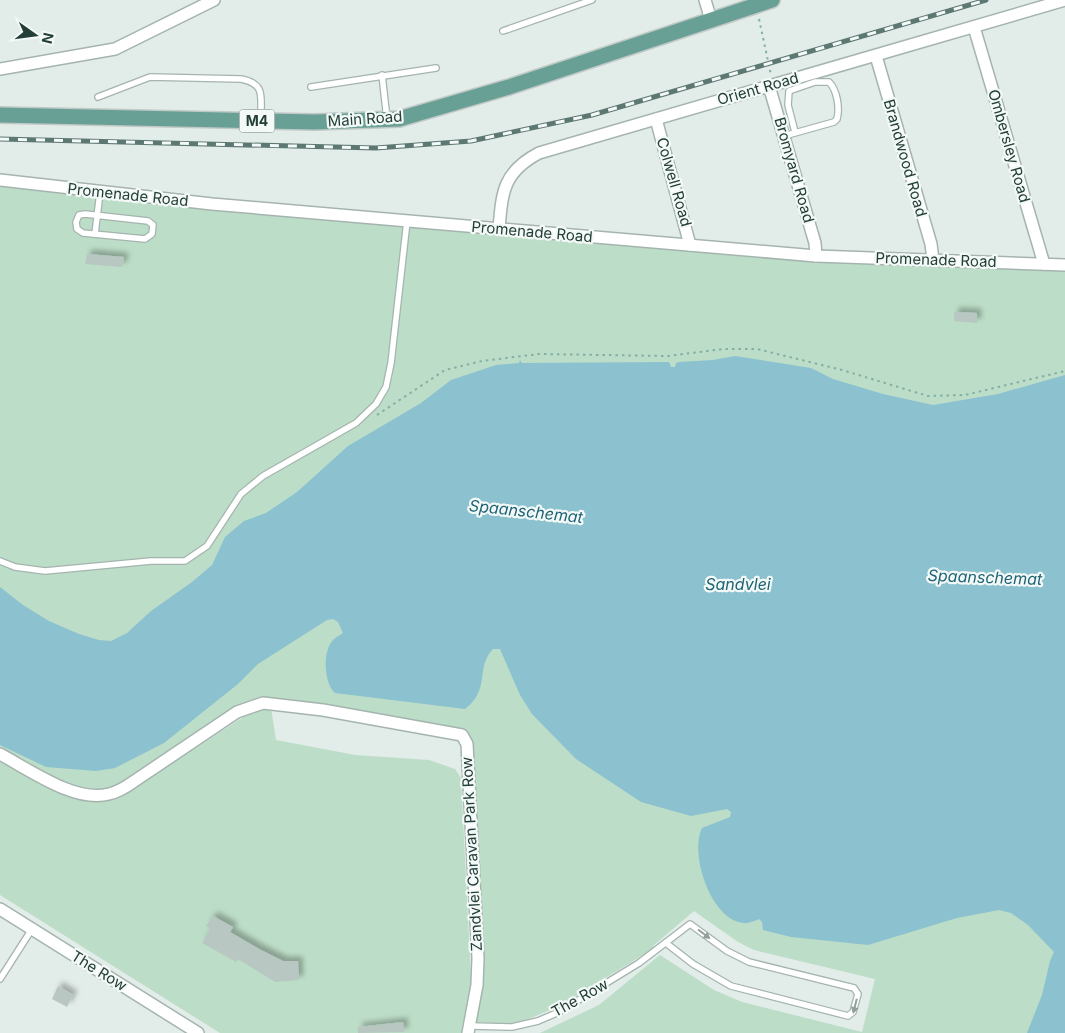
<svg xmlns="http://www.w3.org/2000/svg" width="1065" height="1033" font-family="Inter,sans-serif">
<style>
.green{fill:#bcddc7}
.water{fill:#8cc1d0}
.building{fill:#b8c7c1;filter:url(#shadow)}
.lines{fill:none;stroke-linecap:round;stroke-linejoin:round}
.service-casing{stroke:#a5b4af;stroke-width:8}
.minor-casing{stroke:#a5b4af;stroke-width:14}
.primary-casing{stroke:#c1c9c7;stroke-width:18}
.path{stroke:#84afa4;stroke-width:2;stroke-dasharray:2.5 4;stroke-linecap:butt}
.service{stroke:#fff;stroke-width:5.5}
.minor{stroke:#fff;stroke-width:11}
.primary{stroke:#68a095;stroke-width:15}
.rail-casing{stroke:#5d7873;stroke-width:5}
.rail{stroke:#f3f9f6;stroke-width:3;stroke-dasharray:9;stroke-linecap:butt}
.oneway{fill:#919e9b}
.labels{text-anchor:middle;stroke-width:4.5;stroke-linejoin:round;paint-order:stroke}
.shield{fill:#f3f9f6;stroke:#617570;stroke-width:1}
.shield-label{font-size:14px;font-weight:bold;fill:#233d37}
.street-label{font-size:15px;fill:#233d37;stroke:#f3f9f6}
.water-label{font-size:16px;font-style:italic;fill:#1e6377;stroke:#f3f9f6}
</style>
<defs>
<filter id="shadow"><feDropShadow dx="4.5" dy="-4.5" stdDeviation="2.5" flood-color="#0004"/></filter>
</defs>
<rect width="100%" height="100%" fill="#e2ece8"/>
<g class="green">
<polygon points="0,180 690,245 1065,265 1065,1033 540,1033 599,1005 660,955 714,990 742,1002 862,1032 875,979 754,950 738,942 694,911 654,945 653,949 561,1005 517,1024 474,1022 470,740 253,704 123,789 75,791 0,750"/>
<polygon points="271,708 276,740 355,755 429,760 455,769 461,778 471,980 461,1033 220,1033 0,895 0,762 78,800 104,801 121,797 251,712"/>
</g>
<path class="water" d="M735 356 811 368 833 379 883 394 933 405 998 394 1065 375V1033H1027L1042 995 1050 961 1054 952 1028 925 1011 913 999 910 957 918 868 945 791 937 763 930 762 922 759 919C754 921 748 924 743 923 711 920 689 854 702 828L730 817 731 812 727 809 691 816 641 802 576 759 532 714 520 695 500 649H493C475 668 491 689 465 709L335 693C324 683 322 652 333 640 336 637 340 635 343 633L338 622 333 619 327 620 258 664 238 684 164 743 115 768 96 771 46 767 0 745V587L23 605 49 621 79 634 99 640 111 641 127 633 151 611 192 582 212 565 225 537 244 521 266 513 297 492 348 446 421 403 451 380 496 365 519 363 520 360 522 363 669 362 671 367H675L676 363 679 362 713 360Z"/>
<g class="building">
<polygon points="87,254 124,257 122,267 85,264"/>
<polygon points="954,312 977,313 977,323 954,321"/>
<polygon points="213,916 233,927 230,932 259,949 283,961 298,961 299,980 275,982 238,959 236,962 202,943 210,929 206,926"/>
<polygon points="58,986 73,995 67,1007 52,999"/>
<polygon points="403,1022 404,1032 358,1033 358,1027"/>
</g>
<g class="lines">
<g class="service-casing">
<g id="service">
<polyline points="503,31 592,0"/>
<polyline points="382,75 387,119"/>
<polyline points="311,87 436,68"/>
<path d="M98 97 150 77 241 79C267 84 260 98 261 119"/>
<path d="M784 136 834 122 837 119C840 108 837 90 829 82H815L789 91 788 105 795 132"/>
<polygon points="85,214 148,221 153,225 152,234 145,239 83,233 77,229 76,222 79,215"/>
<polyline points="95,234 100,192"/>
<polyline points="0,561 15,567 45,571 151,561 185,561 207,546 241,494 263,476 356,423 376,404 386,387 391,363 407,221"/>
<polyline points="0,979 32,929"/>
<polyline points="471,1026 512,1027 538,1021 559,1012 639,963 690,924 727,951 749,962 854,988 858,994 853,1012 848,1016 731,986 693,964 666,943"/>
</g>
</g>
<g class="minor-casing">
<g id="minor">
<polyline points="705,0 711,20"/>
<polyline points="974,27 1044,264"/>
<polyline points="876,56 931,244 933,260"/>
<polyline points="0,69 115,49 214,0"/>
<polyline points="769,86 815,243 816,256"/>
<polyline points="656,119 690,245"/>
<polyline points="0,180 212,204 816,256 1065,265"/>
<path d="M499 229C502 192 503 172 539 153L1065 0"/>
<path d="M0 754C30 770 75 803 109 794 118 792 126 787 133 782L237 712 263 703 323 710 462 735 467 744 478 958 477 985 468 1033"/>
<polyline points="0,909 198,1033"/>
</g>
</g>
<g class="primary-casing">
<polyline id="primary" points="0,115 315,122 399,119 509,87 772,0"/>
</g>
<g class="path">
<polyline points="759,19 771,75"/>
<polyline points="377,415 445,370 482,361 539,354 668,356 723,349 757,349 842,370 928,396 965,395 1065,371"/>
</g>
<use href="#service" class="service"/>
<use href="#minor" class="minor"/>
<use href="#primary" class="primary"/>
<g class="rail-casing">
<polyline id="rail" points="0,139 376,148 471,141 592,115 986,0"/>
</g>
<use href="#rail" class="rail"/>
</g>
<defs><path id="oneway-solid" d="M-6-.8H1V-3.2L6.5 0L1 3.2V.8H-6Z" transform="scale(1.25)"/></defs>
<g class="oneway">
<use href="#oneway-solid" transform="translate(704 934) rotate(37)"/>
<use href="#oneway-solid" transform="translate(855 1006) rotate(104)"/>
</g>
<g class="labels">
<rect class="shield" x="239.5" y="109.5" width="35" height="23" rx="4"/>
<g class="shield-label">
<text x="257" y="126">M4</text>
</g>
<g class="street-label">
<text transform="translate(758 89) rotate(-16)" y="5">Orient Road</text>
<text transform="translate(365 119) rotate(-4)" y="5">Main Road</text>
<text transform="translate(1009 146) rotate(74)" y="5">Ombersley Road</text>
<text transform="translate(905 158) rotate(74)" y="5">Brandwood Road</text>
<text transform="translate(794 170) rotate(74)" y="5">Bromyard Road</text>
<text transform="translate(674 182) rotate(74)" y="5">Colwell Road</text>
<text transform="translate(128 195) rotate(6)" y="5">Promenade Road</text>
<text transform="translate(532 232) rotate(5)" y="5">Promenade Road</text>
<text transform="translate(936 260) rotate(2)" y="5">Promenade Road</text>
<text transform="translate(472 854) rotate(-93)" y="5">Zandvlei Caravan Park Row</text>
<text transform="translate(99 971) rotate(32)" y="5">The Row</text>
<text transform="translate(580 998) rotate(-29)" y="5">The Row</text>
</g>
<g class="water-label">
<text transform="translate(526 511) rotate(6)" y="6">Spaanschemat</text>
<text transform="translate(985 577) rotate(2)" y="6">Spaanschemat</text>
<text x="738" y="590">Sandvlei</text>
</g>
</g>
<g transform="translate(35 35) rotate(104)" stroke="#f3f9f6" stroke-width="4" paint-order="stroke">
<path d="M0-4L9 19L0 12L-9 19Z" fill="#233d37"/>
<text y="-8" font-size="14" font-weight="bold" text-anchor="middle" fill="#233d37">N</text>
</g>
</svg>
